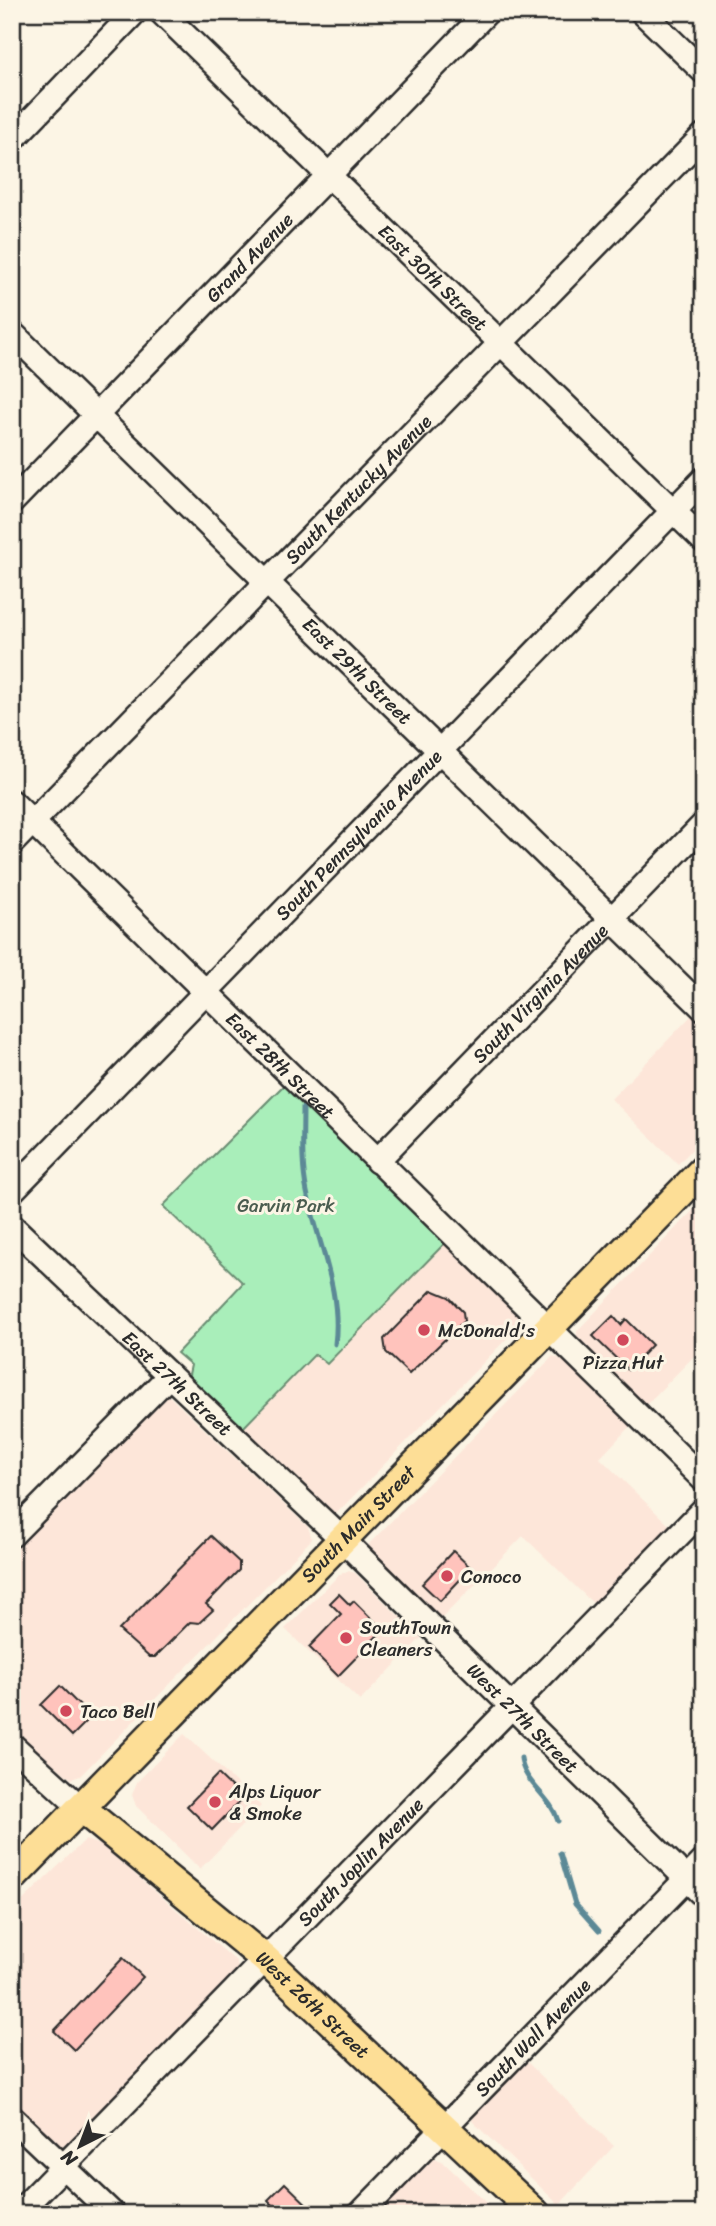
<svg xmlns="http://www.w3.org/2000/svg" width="716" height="2226" font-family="Sriracha,sans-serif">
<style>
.built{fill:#fde6d9}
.green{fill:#a9eeba;stroke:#6a8c72;stroke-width:2}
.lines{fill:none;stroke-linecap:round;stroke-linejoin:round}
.stream{stroke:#5c8996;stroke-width:5}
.building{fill:#ffc3bc;stroke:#2b2b2b;stroke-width:2}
.minor-casing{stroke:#2b2b2b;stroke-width:28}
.major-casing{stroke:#2b2b2b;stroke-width:33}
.minor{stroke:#fcf5e5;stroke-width:23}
.major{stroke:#fdde96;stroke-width:28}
.poi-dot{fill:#d1495b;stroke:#fcf5e5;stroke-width:2.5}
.labels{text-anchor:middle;stroke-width:6;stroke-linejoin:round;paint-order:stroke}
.street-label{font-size:19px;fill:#2b2b2b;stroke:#fcf5e5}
.park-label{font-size:19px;fill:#4a5c4f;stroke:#fcf5e5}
.poi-label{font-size:19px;fill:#2b2b2b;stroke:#fcf5e5;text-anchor:start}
</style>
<rect width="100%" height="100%" fill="#fcf5e5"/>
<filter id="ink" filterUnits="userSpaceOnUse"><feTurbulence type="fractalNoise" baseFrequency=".0143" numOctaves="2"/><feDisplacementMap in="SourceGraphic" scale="14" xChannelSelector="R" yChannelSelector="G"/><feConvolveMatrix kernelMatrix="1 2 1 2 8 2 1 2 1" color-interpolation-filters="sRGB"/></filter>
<g filter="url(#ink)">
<g class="built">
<polygon points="693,1014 704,1025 704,1137 678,1164 611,1099"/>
<polygon points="704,1199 704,1346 644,1407 577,1339 577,1331"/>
<polygon points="445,1243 518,1313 520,1325 334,1516 240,1431 316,1353 327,1364"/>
<polygon points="553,1356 567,1362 632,1424 600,1458 672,1528 597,1607 523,1536 436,1624 367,1549 369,1544"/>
<polygon points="168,1395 308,1527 312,1539 80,1776 71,1779 12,1729 12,1551 162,1397"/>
<polygon points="348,1571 355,1573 421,1638 360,1701 285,1629 340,1574"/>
<polygon points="184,1734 261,1806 200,1869 136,1806 132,1795 137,1782"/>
<polygon points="85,1840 101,1845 236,1961 239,1972 66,2149 58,2146 12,2101 12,1911"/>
<polygon points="526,2061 614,2146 559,2205 472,2121 475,2113"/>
<polygon points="433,2159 442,2161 498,2214 378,2214"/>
</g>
<polygon class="green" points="285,1084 445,1243 327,1364 315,1354 240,1431 188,1379 191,1365 177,1353 243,1283 163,1206"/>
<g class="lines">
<g class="stream">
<path d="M303 1107C303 1136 301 1164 307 1192 318 1244 342 1291 335 1344"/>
<path d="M521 1758C523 1783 551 1796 558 1821"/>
<polyline points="560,1853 575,1904 599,1931"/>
</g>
</g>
<g class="building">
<polygon points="432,1290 449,1297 463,1312 464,1321 409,1374 386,1352 384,1339"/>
<polygon points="613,1316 621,1325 626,1319 652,1345 628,1370 593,1336"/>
<polygon points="211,1536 239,1562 239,1570 206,1604 213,1610 199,1623 190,1622 155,1657 149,1657 119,1630"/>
<polygon points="453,1551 471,1568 440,1601 422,1584"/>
<polygon points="339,1594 350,1605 354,1601 383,1630 338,1676 309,1647 341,1614 330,1603"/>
<polygon points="60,1686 91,1717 72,1736 41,1705"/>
<polygon points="218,1774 243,1798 212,1830 187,1806"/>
<polygon points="123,1958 143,1977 74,2050 54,2031"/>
<polygon points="285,2183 317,2214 282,2214 268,2200"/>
</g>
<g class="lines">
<g class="minor-casing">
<g id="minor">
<path id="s1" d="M161 12 704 541"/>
<polyline points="642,12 704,72"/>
<polyline points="12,140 135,12"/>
<path id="s2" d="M12 333 704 1009"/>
<path id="s3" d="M12 502 487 12"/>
<path id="s4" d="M12 802 704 1480"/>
<path id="s5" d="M12 843 704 135"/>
<path id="s6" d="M377 1161 704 824"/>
<path id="s7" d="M12 1191 704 479"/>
<path id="s8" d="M12 1226 342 1539 704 1896"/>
<polyline points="12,1535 169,1376"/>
<polyline points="12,1745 81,1808"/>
<polyline points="12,2118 113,2214"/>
<path id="s9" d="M17 2214 704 1509"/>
<path id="s10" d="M360 2214 704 1861"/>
</g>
</g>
<g class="major-casing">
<g id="major">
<path id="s11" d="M81 1808 265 1959 536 2214"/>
<path id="s12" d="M12 1878 704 1169"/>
</g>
</g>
<use href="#minor" class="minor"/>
<use href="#major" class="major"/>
</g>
</g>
<g class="poi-dot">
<circle cx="424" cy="1330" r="7"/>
<circle cx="623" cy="1340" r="7"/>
<circle cx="447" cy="1576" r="7"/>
<circle cx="346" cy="1638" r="7"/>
<circle cx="66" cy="1711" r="7"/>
<circle cx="215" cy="1802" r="7"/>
</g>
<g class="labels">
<g class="street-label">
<text dy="7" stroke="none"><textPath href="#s3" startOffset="341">Grand Avenue</textPath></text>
<text dy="7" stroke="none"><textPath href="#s1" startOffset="380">East 30th Street</textPath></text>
<text dy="7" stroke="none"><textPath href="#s5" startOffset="495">South Kentucky Avenue</textPath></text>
<text dy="7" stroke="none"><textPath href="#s2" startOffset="483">East 29th Street</textPath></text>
<text dy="7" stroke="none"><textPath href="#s7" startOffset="497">South Pennsylvania Avenue</textPath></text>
<text dy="7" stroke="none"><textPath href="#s6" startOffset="234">South Virginia Avenue</textPath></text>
<text dy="7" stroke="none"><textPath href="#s4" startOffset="376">East 28th Street</textPath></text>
<text dy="7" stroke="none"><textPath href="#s8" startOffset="228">East 27th Street</textPath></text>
<text dy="7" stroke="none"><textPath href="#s12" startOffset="495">South Main Street</textPath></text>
<text dy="7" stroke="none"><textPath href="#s8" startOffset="709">West 27th Street</textPath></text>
<text dy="7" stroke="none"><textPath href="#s9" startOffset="492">South Joplin Avenue</textPath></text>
<text dy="7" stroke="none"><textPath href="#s11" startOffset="304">West 26th Street</textPath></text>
<text dy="7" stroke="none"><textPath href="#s10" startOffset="247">South Wall Avenue</textPath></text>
</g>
<g class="park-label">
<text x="286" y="1212">Garvin Park</text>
</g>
<g class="poi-label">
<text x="438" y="1337">McDonald's</text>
<text x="623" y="1369" text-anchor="middle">Pizza Hut</text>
<text x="461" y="1583">Conoco</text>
<text x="360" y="1634">SouthTown<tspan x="360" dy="22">Cleaners</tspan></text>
<text x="80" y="1718">Taco Bell</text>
<text x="229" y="1798">Alps Liquor<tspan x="229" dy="22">&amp; Smoke</tspan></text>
</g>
</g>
<rect width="716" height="2226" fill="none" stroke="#fcf5e5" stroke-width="42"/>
<rect x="21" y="21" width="674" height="2184" fill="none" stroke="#2b2b2b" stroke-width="2.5" filter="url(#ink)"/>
<g transform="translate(80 2146) rotate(222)" stroke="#fcf5e5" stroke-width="5" paint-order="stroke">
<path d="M0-5L12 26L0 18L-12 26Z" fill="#2b2b2b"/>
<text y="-10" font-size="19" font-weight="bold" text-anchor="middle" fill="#2b2b2b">N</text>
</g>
</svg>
